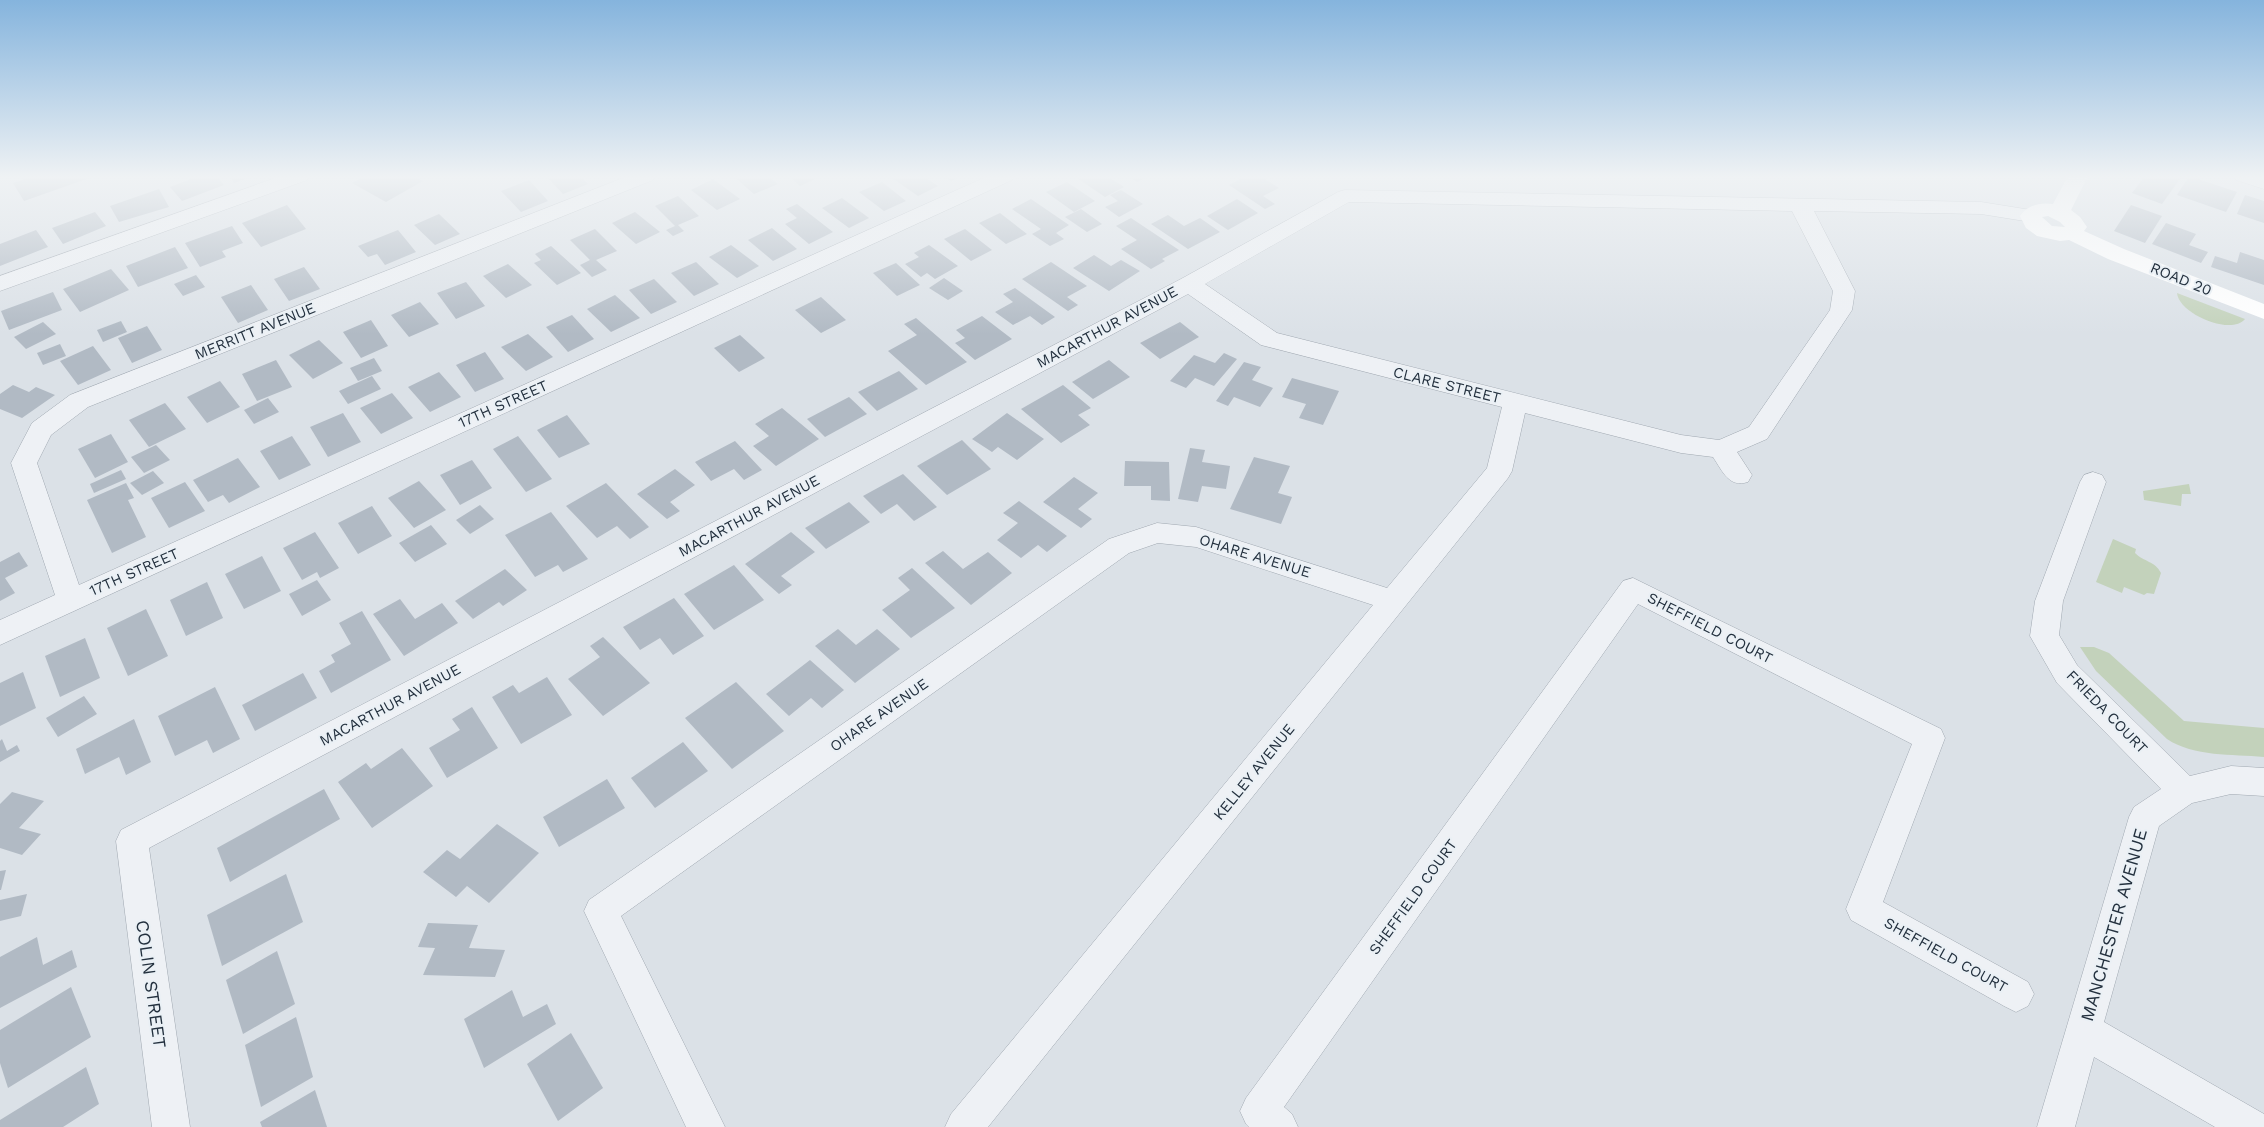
<svg xmlns="http://www.w3.org/2000/svg" width="2264" height="1127" font-family="'Work Sans',sans-serif">
<style>
.green{fill:#c3d2bb}
.building{fill:#b1bac4}
.lines{fill:none;stroke-linecap:round;stroke-linejoin:round}
.street-casing{stroke:#a0a8b1;stroke-width:1}
.street{fill:#eef1f5;fill-rule:evenodd}
.secondary{fill:#fff;fill-rule:evenodd}
.labels{text-anchor:middle;stroke-width:4;stroke-linejoin:round;paint-order:stroke}
.street-label{font-size:15px;fill:#23303e;stroke:#eaf0f5}
.near-street-label{font-size:18px;fill:#23303e;stroke:#eaf0f5}
</style>
<rect width="100%" height="100%" fill="#dbe1e7"/>
<g class="green">
<path d="M2177 293 2245 319C2231 336 2179 314 2177 293Z"/>
<polygon points="2189,484 2191,494 2182,494 2181,506 2144,500 2143,491"/>
<path d="M2113 539 2136 549 2135 553C2144 562 2155 561 2161 573L2154 594 2147 593 2144 595 2124 587 2122 593 2096 582Z"/>
<path d="M2080 647H2094L2109 653 2184 721 2264 728V757C2232 754 2194 757 2167 739L2096 671Z"/>
</g>
<g class="building">
<polygon points="34,176 39,176 40,178 46,176 95,176 24,201 13,183"/>
<polygon points="189,176 216,176 224,185 182,201 170,187 191,179"/>
<polygon points="230,176 253,176 234,183"/>
<polygon points="365,176 412,176 423,181 386,202 352,183"/>
<polygon points="546,176 580,176 588,184 563,194"/>
<polygon points="733,176 768,176 778,184 754,194"/>
<polygon points="789,176 822,176 800,186"/>
<polygon points="896,176 923,176 938,186 918,196 892,178"/>
<polygon points="943,176 963,176 951,181"/>
<polygon points="1081,176 1107,176 1124,187 1105,197 1077,178"/>
<polygon points="1128,176 1149,176 1137,182"/>
<polygon points="1246,176 1260,176 1279,188 1263,196 1275,204 1265,209 1229,185"/>
<polygon points="2145,176 2182,176 2162,204 2132,193"/>
<polygon points="2189,176 2237,192 2226,212 2177,195"/>
<polygon points="713,179 740,199 717,210 691,190"/>
<polygon points="529,180 548,201 521,212 501,191"/>
<polygon points="882,182 906,201 884,211 859,192"/>
<polygon points="1067,182 1095,201 1074,212 1046,192"/>
<polygon points="159,189 169,207 119,222 110,206"/>
<polygon points="1121,190 1143,204 1119,217 1105,207 1118,201 1110,195"/>
<polygon points="2245,195 2264,201 2264,223 2237,214"/>
<polygon points="678,196 699,216 678,225 684,231 673,236 666,230 675,226 655,206"/>
<polygon points="842,198 869,218 849,228 822,208"/>
<polygon points="1031,199 1069,225 1056,233 1064,239 1050,246 1032,234 1041,229 1012,209"/>
<polygon points="1237,199 1258,213 1228,230 1207,216"/>
<polygon points="797,204 833,232 809,244 785,224 797,218 786,209"/>
<polygon points="287,205 306,229 261,247 242,223"/>
<polygon points="2131,205 2162,216 2145,243 2114,231"/>
<polygon points="1081,209 1102,224 1087,232 1065,217"/>
<polygon points="95,212 106,226 63,244 52,228"/>
<polygon points="635,212 660,232 636,244 612,223"/>
<polygon points="1000,213 1027,234 1006,244 979,223"/>
<polygon points="439,214 460,234 435,245 414,225"/>
<polygon points="1168,215 1184,226 1200,218 1220,232 1188,249 1151,224"/>
<polygon points="1131,218 1179,250 1162,259 1165,261 1151,269 1121,249 1137,240 1116,226"/>
<polygon points="2166,223 2196,234 2189,245 2208,252 2201,263 2152,244"/>
<polygon points="232,226 243,243 222,251 226,257 200,267 185,243"/>
<polygon points="772,228 797,249 773,261 748,240"/>
<polygon points="595,229 617,251 596,260 607,270 592,277 580,265 590,260 570,240"/>
<polygon points="965,229 992,250 971,261 944,239"/>
<polygon points="36,230 48,247 0,266 0,244"/>
<polygon points="398,230 416,252 385,265 377,254 368,257 358,246"/>
<polygon points="731,245 759,266 737,278 709,257"/>
<polygon points="929,245 958,266 935,279 927,273 921,277 905,264 919,257 914,253"/>
<polygon points="551,246 581,273 557,285 534,263 541,260 535,254"/>
<polygon points="175,247 188,268 138,287 126,266"/>
<polygon points="2240,252 2264,260 2264,285 2211,267 2215,256 2237,263"/>
<polygon points="1094,255 1111,266 1121,260 1140,271 1109,291 1073,268"/>
<polygon points="696,262 719,284 694,296 671,273"/>
<polygon points="1051,262 1087,286 1067,297 1078,305 1068,311 1022,279"/>
<polygon points="896,263 920,285 897,296 873,273"/>
<polygon points="508,264 532,285 506,298 483,276"/>
<polygon points="304,267 320,289 289,301 274,279"/>
<polygon points="111,269 129,290 80,312 63,289"/>
<polygon points="196,275 205,287 183,296 174,284"/>
<polygon points="944,278 963,291 948,300 929,288"/>
<polygon points="654,279 677,302 651,314 629,290"/>
<polygon points="466,282 485,306 456,319 437,293"/>
<polygon points="251,285 268,310 238,323 221,297"/>
<polygon points="1015,288 1055,317 1042,325 1030,316 1013,325 995,312 1013,302 1003,294"/>
<polygon points="53,292 62,310 9,330 1,311"/>
<polygon points="615,295 640,318 611,332 587,309"/>
<polygon points="821,297 846,320 821,333 795,310"/>
<polygon points="420,302 439,324 409,337 391,315"/>
<polygon points="572,315 594,339 568,352 546,327"/>
<polygon points="982,316 1012,339 975,360 955,343 965,338 956,330"/>
<polygon points="916,318 967,362 926,385 888,351 917,335 904,324"/>
<polygon points="371,320 388,346 361,358 343,332"/>
<polygon points="121,321 127,332 103,342 97,330"/>
<polygon points="43,322 56,334 26,349 14,337"/>
<polygon points="1180,322 1199,337 1160,359 1140,343"/>
<polygon points="147,326 162,350 132,363 118,338"/>
<polygon points="528,334 553,357 526,371 501,347"/>
<polygon points="740,335 765,358 739,372 714,348"/>
<polygon points="319,340 343,363 313,379 289,355"/>
<polygon points="60,344 66,356 43,365 37,353"/>
<polygon points="93,346 111,370 78,385 60,361"/>
<polygon points="485,352 504,379 475,392 456,365"/>
<polygon points="1224,353 1237,359 1214,386 1195,378 1186,388 1170,381 1194,355 1215,363"/>
<polygon points="374,358 382,371 358,381 350,368"/>
<polygon points="276,360 292,387 257,401 242,374"/>
<polygon points="1109,360 1130,377 1093,399 1072,382"/>
<polygon points="1244,362 1261,367 1252,380 1273,388 1260,407 1234,397 1228,406 1216,401"/>
<polygon points="899,371 918,389 877,411 858,392"/>
<polygon points="439,372 461,397 430,412 408,387"/>
<polygon points="372,376 381,389 348,404 339,391"/>
<polygon points="1292,378 1339,391 1323,425 1299,418 1306,404 1282,397"/>
<polygon points="220,381 240,407 207,423 187,397"/>
<polygon points="13,385 29,392 36,387 55,395 22,418 0,409 0,394"/>
<polygon points="1063,385 1091,408 1078,415 1090,425 1061,443 1021,409"/>
<polygon points="392,393 413,418 381,434 360,408"/>
<polygon points="849,397 867,414 825,437 807,419"/>
<polygon points="268,398 279,412 254,424 244,410"/>
<polygon points="165,403 186,429 149,447 129,420"/>
<polygon points="782,408 819,439 776,466 753,446 769,436 755,424"/>
<polygon points="343,413 361,442 328,457 310,427"/>
<polygon points="1007,413 1044,439 1017,460 998,447 992,452 972,439"/>
<polygon points="567,415 590,444 559,458 537,430"/>
<polygon points="111,434 128,462 95,478 78,449"/>
<polygon points="292,436 311,465 279,480 260,451"/>
<polygon points="518,436 552,479 526,492 493,449"/>
<polygon points="962,440 991,469 947,495 917,466"/>
<polygon points="735,441 762,470 744,480 734,469 711,481 695,462"/>
<polygon points="156,445 170,460 144,473 131,457"/>
<polygon points="1190,448 1205,450 1202,462 1230,466 1226,489 1202,486 1198,502 1178,499"/>
<polygon points="1254,457 1290,466 1278,493 1292,497 1281,524 1230,509"/>
<polygon points="238,458 260,487 229,503 223,495 208,502 193,480"/>
<polygon points="472,460 492,488 460,505 440,475"/>
<polygon points="1125,461 1169,462 1170,501 1151,500 1151,486 1124,486"/>
<polygon points="675,469 695,485 670,502 680,511 667,519 637,494"/>
<polygon points="121,470 126,479 94,493 90,484"/>
<polygon points="153,471 164,483 142,495 130,483"/>
<polygon points="903,474 937,507 914,521 897,504 881,514 863,496"/>
<polygon points="1074,477 1098,493 1078,509 1092,519 1081,528 1043,502"/>
<polygon points="419,481 446,510 414,528 388,498"/>
<polygon points="185,482 205,511 169,528 151,498"/>
<polygon points="126,483 134,498 128,500 146,537 112,553 87,500"/>
<polygon points="606,483 649,527 630,539 617,526 597,538 566,506"/>
<polygon points="1019,501 1067,536 1047,552 1038,545 1021,558 997,540 1018,523 1003,513"/>
<polygon points="849,502 870,522 826,549 805,528"/>
<polygon points="480,505 494,519 470,534 456,520"/>
<polygon points="372,506 392,536 358,554 338,523"/>
<polygon points="551,512 588,559 563,572 558,565 535,577 505,535"/>
<polygon points="431,525 447,544 415,562 399,543"/>
<polygon points="315,532 339,568 320,578 317,572 302,580 283,548"/>
<polygon points="791,532 815,552 781,576 792,585 779,594 745,564"/>
<polygon points="943,551 963,569 988,552 1012,573 971,605 925,563"/>
<polygon points="19,552 28,566 5,578 15,593 0,601 0,562"/>
<polygon points="262,556 281,591 244,609 225,574"/>
<polygon points="734,565 764,600 714,630 684,594"/>
<polygon points="912,568 955,608 911,638 882,610 910,590 898,578"/>
<polygon points="505,569 527,590 503,606 499,602 473,619 455,601"/>
<polygon points="317,580 331,600 302,616 289,594"/>
<polygon points="207,582 223,618 186,636 170,600"/>
<polygon points="674,598 704,636 673,655 660,638 640,650 623,627"/>
<polygon points="400,599 415,619 442,603 458,623 404,656 373,614"/>
<polygon points="146,609 168,656 128,676 107,628"/>
<polygon points="362,611 391,660 331,693 319,671 335,662 331,655 351,644 339,623"/>
<polygon points="838,629 856,645 877,629 900,649 855,683 815,646"/>
<polygon points="603,637 650,683 603,716 568,679 600,657 590,646"/>
<polygon points="85,638 100,678 60,697 45,656"/>
<polygon points="810,660 844,690 822,708 811,698 789,716 766,694"/>
<polygon points="23,672 36,708 0,726 0,683"/>
<polygon points="303,673 317,698 255,731 242,705"/>
<polygon points="547,677 572,715 521,744 492,697 513,685 519,693"/>
<polygon points="736,682 784,731 732,769 685,718"/>
<polygon points="215,687 240,739 213,753 207,740 175,756 158,716"/>
<polygon points="84,696 97,714 58,737 46,718"/>
<polygon points="472,707 498,748 447,778 429,748 460,730 452,719"/>
<polygon points="134,719 151,762 126,775 119,757 85,774 76,749"/>
<polygon points="2,739 7,751 17,745 20,751 0,762 0,741"/>
<polygon points="683,742 708,771 655,808 631,778"/>
<polygon points="402,748 433,786 372,828 338,782 366,763 371,769"/>
<polygon points="607,779 625,808 559,847 543,817"/>
<polygon points="324,789 340,819 230,882 217,848"/>
<polygon points="12,792 44,801 19,828 41,834 22,855 0,848 0,804"/>
<polygon points="497,824 539,853 489,903 467,886 456,897 423,872 447,850 460,859"/>
<polygon points="6,870 1,890 0,890 0,871"/>
<polygon points="286,874 303,922 222,966 207,915"/>
<polygon points="27,894 21,916 0,921 0,900"/>
<polygon points="428,923 478,925 469,948 505,950 495,977 423,975 435,948 418,947"/>
<polygon points="37,937 43,965 72,950 77,967 0,1008 0,957"/>
<polygon points="277,951 295,1004 243,1034 226,980"/>
<polygon points="71,987 91,1037 8,1088 0,1063 0,1030"/>
<polygon points="512,990 523,1017 547,1004 556,1024 484,1068 464,1019"/>
<polygon points="296,1017 313,1077 261,1107 245,1045"/>
<polygon points="571,1033 603,1088 558,1121 527,1064"/>
<polygon points="86,1067 99,1104 63,1127 0,1127 0,1120"/>
<polygon points="315,1090 327,1127 262,1127 260,1122"/>
</g>
<g class="lines">
<g class="street-casing">
<g id="street">
<polygon points="281,176 310,176 307,180 0,291 0,276"/>
<polygon points="628,176 656,176 653,180 88,407 51,435 37,463 79,585 988,176 1015,176 1012,180 0,645 0,620 55,595 11,463 32,423 70,395"/>
<polygon points="2233,176 2264,176 2264,189 2236,180"/>
<path d="M1345 190 1981 202 2031 210 2039 211 2042 216 2039 221 2031 222 1981 214 1814 211 1855 291 1852 310 1767 439 1737 452 1752 475 1748 482C1729 488 1723 472 1713 457L1681 453 1525 413 1512 471 1508 478 988 1127H945L951 1114 1373 605 1196 547 1158 543 1129 553 621 916 725 1127H686L584 911 589 900 1109 539 1157 523 1196 527 1387 588 1487 468 1502 407 1261 345 1188 294 149 848 190 1127H152L116 841 121 830 1181 279 1338 192ZM1349 202 1792 211 1833 291 1830 310 1749 427 1719 440 1681 435 1277 333 1205 284Z"/>
<polygon points="2093,472 2102,475 2106,482 2063,601 2059,635 2077,665 2190,776 2231,766 2264,768 2264,796 2231,794 2192,803 2159,826 2104,1022 2264,1114 2264,1127 2215,1127 2094,1057 2075,1127 2037,1127 2129,817 2134,807 2161,789 2057,683 2030,636 2035,601 2080,482 2084,475"/>
<polygon points="1633,578 1941,729 1945,738 1883,902 2028,982 2034,994 2028,1006 2016,1012 2004,1006 1851,920 1846,909 1912,744 1638,604 1284,1107 1292,1114 1298,1127 1249,1127 1246,1124 1240,1111 1246,1098 1623,581"/>
</g>
</g>
<use href="#street" class="street"/>
<path class="secondary" d="M2068 176H2088L2071 210 2080 217 2087 227 2084 231 2124 249 2264 304V319L2108 259 2069 240 2060 241 2037 236 2026 228 2020 216C2028 205 2040 202 2053 204ZM2048 216 2060 222 2065 227 2052 226 2042 217Z"/>
</g>
<linearGradient id="sky" x2="0" y2="1"><stop stop-color="#85b4dd"/><stop offset="0.53" stop-color="#eff2f4"/><stop offset="1" stop-color="#eff2f4" stop-opacity="0"/></linearGradient>
<rect width="2264" height="334" fill="url(#sky)"/>
<g class="labels">
<g class="street-label">
<text transform="translate(2181 279) rotate(22)" y="5">ROAD 20</text>
<text transform="translate(1107 327) rotate(-28)" y="5">MACARTHUR AVENUE</text>
<text transform="translate(255 331) rotate(-22)" y="5">MERRITT AVENUE</text>
<text transform="translate(1447 385) rotate(14)" y="5">CLARE STREET</text>
<text transform="translate(503 404) rotate(-24)" y="5">17TH STREET</text>
<text transform="translate(749 516) rotate(-28)" y="5">MACARTHUR AVENUE</text>
<text transform="translate(1255 556) rotate(17)" y="5">OHARE AVENUE</text>
<text transform="translate(134 572) rotate(-24)" y="5">17TH STREET</text>
<text transform="translate(1710 628) rotate(27)" y="5">SHEFFIELD COURT</text>
<text transform="translate(390 705) rotate(-28)" y="5">MACARTHUR AVENUE</text>
<text transform="translate(2107 712) rotate(46)" y="5">FRIEDA COURT</text>
<text transform="translate(879 715) rotate(-35)" y="5">OHARE AVENUE</text>
<text transform="translate(1254 772) rotate(-51)" y="5">KELLEY AVENUE</text>
<text transform="translate(1413 897) rotate(-54)" y="5">SHEFFIELD COURT</text>
<text transform="translate(1946 955) rotate(29)" y="5">SHEFFIELD COURT</text>
</g>
<g class="near-street-label">
<text transform="translate(2114 925) rotate(-74)" y="6">MANCHESTER AVENUE</text>
<text transform="translate(151 984) rotate(82)" y="6">COLIN STREET</text>
</g>
</g>
</svg>
